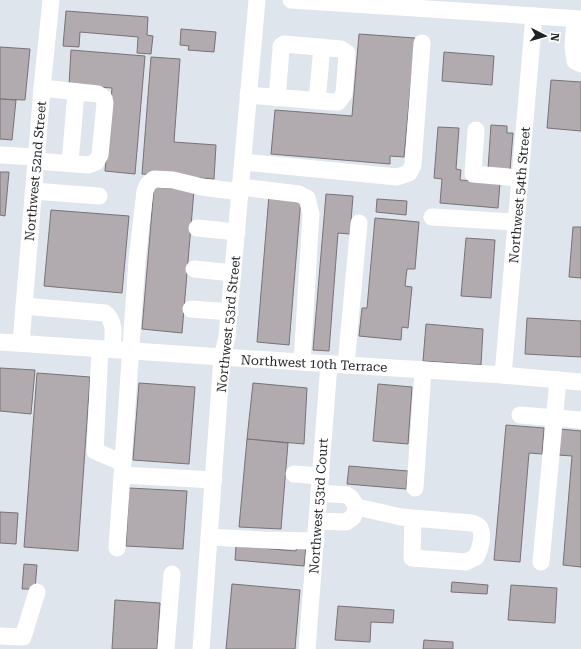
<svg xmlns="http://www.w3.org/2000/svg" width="581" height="649" font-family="'Roboto Serif',serif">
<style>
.building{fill:#b1aaaf;stroke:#787277}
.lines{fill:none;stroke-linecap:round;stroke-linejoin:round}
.minor{stroke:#fff;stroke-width:17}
.labels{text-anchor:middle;stroke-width:3;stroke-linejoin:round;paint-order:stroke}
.street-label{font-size:13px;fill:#1f2124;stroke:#fff}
</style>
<rect width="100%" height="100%" fill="#dee5ec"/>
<g class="building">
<polygon points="66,11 148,17 147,35 153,36 151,54 137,53 138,37 80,32 79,47 63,46"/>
<polygon points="181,29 216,32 214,52 188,50 189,46 180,45"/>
<polygon points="359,34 415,38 404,157 390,156 390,164 271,154 275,110 352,116"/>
<polygon points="0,47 30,49 25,100 0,99"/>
<polygon points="71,50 145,56 135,174 105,171 112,88 69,85"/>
<polygon points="444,52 494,56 492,85 442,81"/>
<polygon points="151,57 180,59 174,142 216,145 214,179 142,174"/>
<polygon points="551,80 581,82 581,131 547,128"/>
<polygon points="0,99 16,100 12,140 0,139"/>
<polygon points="491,125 507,126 507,133 513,133 510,171 488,169"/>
<polygon points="438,127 459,128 456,169 461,170 460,180 500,183 498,208 440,203 442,179 434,178"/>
<polygon points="0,172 9,172 5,216 0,215"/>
<polygon points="154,187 194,190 182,333 142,329"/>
<polygon points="326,194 353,196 350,234 338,233 329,351 313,350"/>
<polygon points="269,195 301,198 289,345 257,342"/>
<polygon points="377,199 407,201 406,215 376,212"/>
<polygon points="51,210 129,216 122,293 44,286"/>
<polygon points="375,218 419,222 415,269 407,269 405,286 412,287 408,328 402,327 401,340 359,336 362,308 367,308"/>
<polygon points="573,227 581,227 581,278 569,277"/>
<polygon points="466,238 495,240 491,298 461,296"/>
<polygon points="527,318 581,321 581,357 525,354"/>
<polygon points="426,324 483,329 481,365 423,361"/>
<polygon points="0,368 35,370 31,414 0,411"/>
<polygon points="37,373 90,377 78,551 24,547"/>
<polygon points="139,383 195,387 189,464 133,460"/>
<polygon points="253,383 307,388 304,444 247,439"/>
<polygon points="378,384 412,387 408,444 373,441"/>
<polygon points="506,425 544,428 542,454 529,453 520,562 494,560"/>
<polygon points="560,429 581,431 581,567 563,565 572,456 558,455"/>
<polygon points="247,439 288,443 281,529 239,527"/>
<polygon points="349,466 408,471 406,489 347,484"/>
<polygon points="129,488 187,491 183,549 126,546"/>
<polygon points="0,512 18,513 16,544 0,543"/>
<polygon points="236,546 296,551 297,546 306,547 304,566 235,560"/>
<polygon points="24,564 37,565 35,589 22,589"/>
<polygon points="452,582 488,585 487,594 451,592"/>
<polygon points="232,584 300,590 295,649 226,649"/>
<polygon points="511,585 557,588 555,623 508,620"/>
<polygon points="115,600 160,603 157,649 112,649"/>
<polygon points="338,606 394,610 393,623 371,622 370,642 335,640"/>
<polygon points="424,640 453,642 453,649 423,649"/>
</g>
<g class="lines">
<g class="minor">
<polyline points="291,0 581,19"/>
<polyline points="575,19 573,47 575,61 581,64"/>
<polyline points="248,95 334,102 338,102 344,94 347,53 341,49 284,44 281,46 281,50 277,98"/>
<polyline points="317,101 322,47"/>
<polyline points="476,130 473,174 520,178"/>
<polyline points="0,155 36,157"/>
<polyline points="36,161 88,165 96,162 100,155 105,103 104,98 98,94 42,88"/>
<polyline points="243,162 397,177 409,173 413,165 422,43"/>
<polyline points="70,163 76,92"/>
<polyline points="241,187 299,194 307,198 311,214 302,362"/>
<polyline points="33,191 99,196"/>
<polyline points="432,217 516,222"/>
<polyline points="197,228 237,232"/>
<polyline points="194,269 233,273"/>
<path d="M24 306 105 313C116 321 113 337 112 349"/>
<polyline points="191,309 230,312"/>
<polyline points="0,342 222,357 503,375 581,382"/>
<polyline points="21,343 42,88 51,0"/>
<polyline points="100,349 95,451 123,463"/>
<polyline points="346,365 359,223"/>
<polyline points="503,375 534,16"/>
<polyline points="520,415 581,420"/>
<polyline points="294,474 321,476"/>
<polyline points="122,475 214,480"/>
<polyline points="415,488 423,370"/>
<path d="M319 493 347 495 351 498 357 507 401 517 472 523C475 524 479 525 480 528 484 536 480 550 476 557L466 562 412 558 413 518"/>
<polyline points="317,521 346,522 353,517 357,507"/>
<polyline points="209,537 264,540 316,541"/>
<polyline points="117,548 137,260 145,191 148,184 154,179 173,180 202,187 240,192"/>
<polyline points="541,562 558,380"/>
<polyline points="0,636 23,637 37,592"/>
<polyline points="166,649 172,574"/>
<polyline points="201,649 222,357 227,337 257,0"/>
<polyline points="307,649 329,364"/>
</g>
</g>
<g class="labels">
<g class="street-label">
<text transform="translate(35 171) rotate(-85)" y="5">Northwest 52nd Street</text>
<text transform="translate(519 195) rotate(-85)" y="5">Northwest 54th Street</text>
<text transform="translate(228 324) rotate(-84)" y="5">Northwest 53rd Street</text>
<text transform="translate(314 363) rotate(3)" y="5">Northwest 10th Terrace</text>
<text transform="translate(318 506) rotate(-86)" y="5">Northwest 53rd Court</text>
</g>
</g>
<g transform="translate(545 36) rotate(96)" stroke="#ffffff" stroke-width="3" paint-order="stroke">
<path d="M0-3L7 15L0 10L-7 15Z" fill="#1f2124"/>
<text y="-6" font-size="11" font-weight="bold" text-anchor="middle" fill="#1f2124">N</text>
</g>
</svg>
